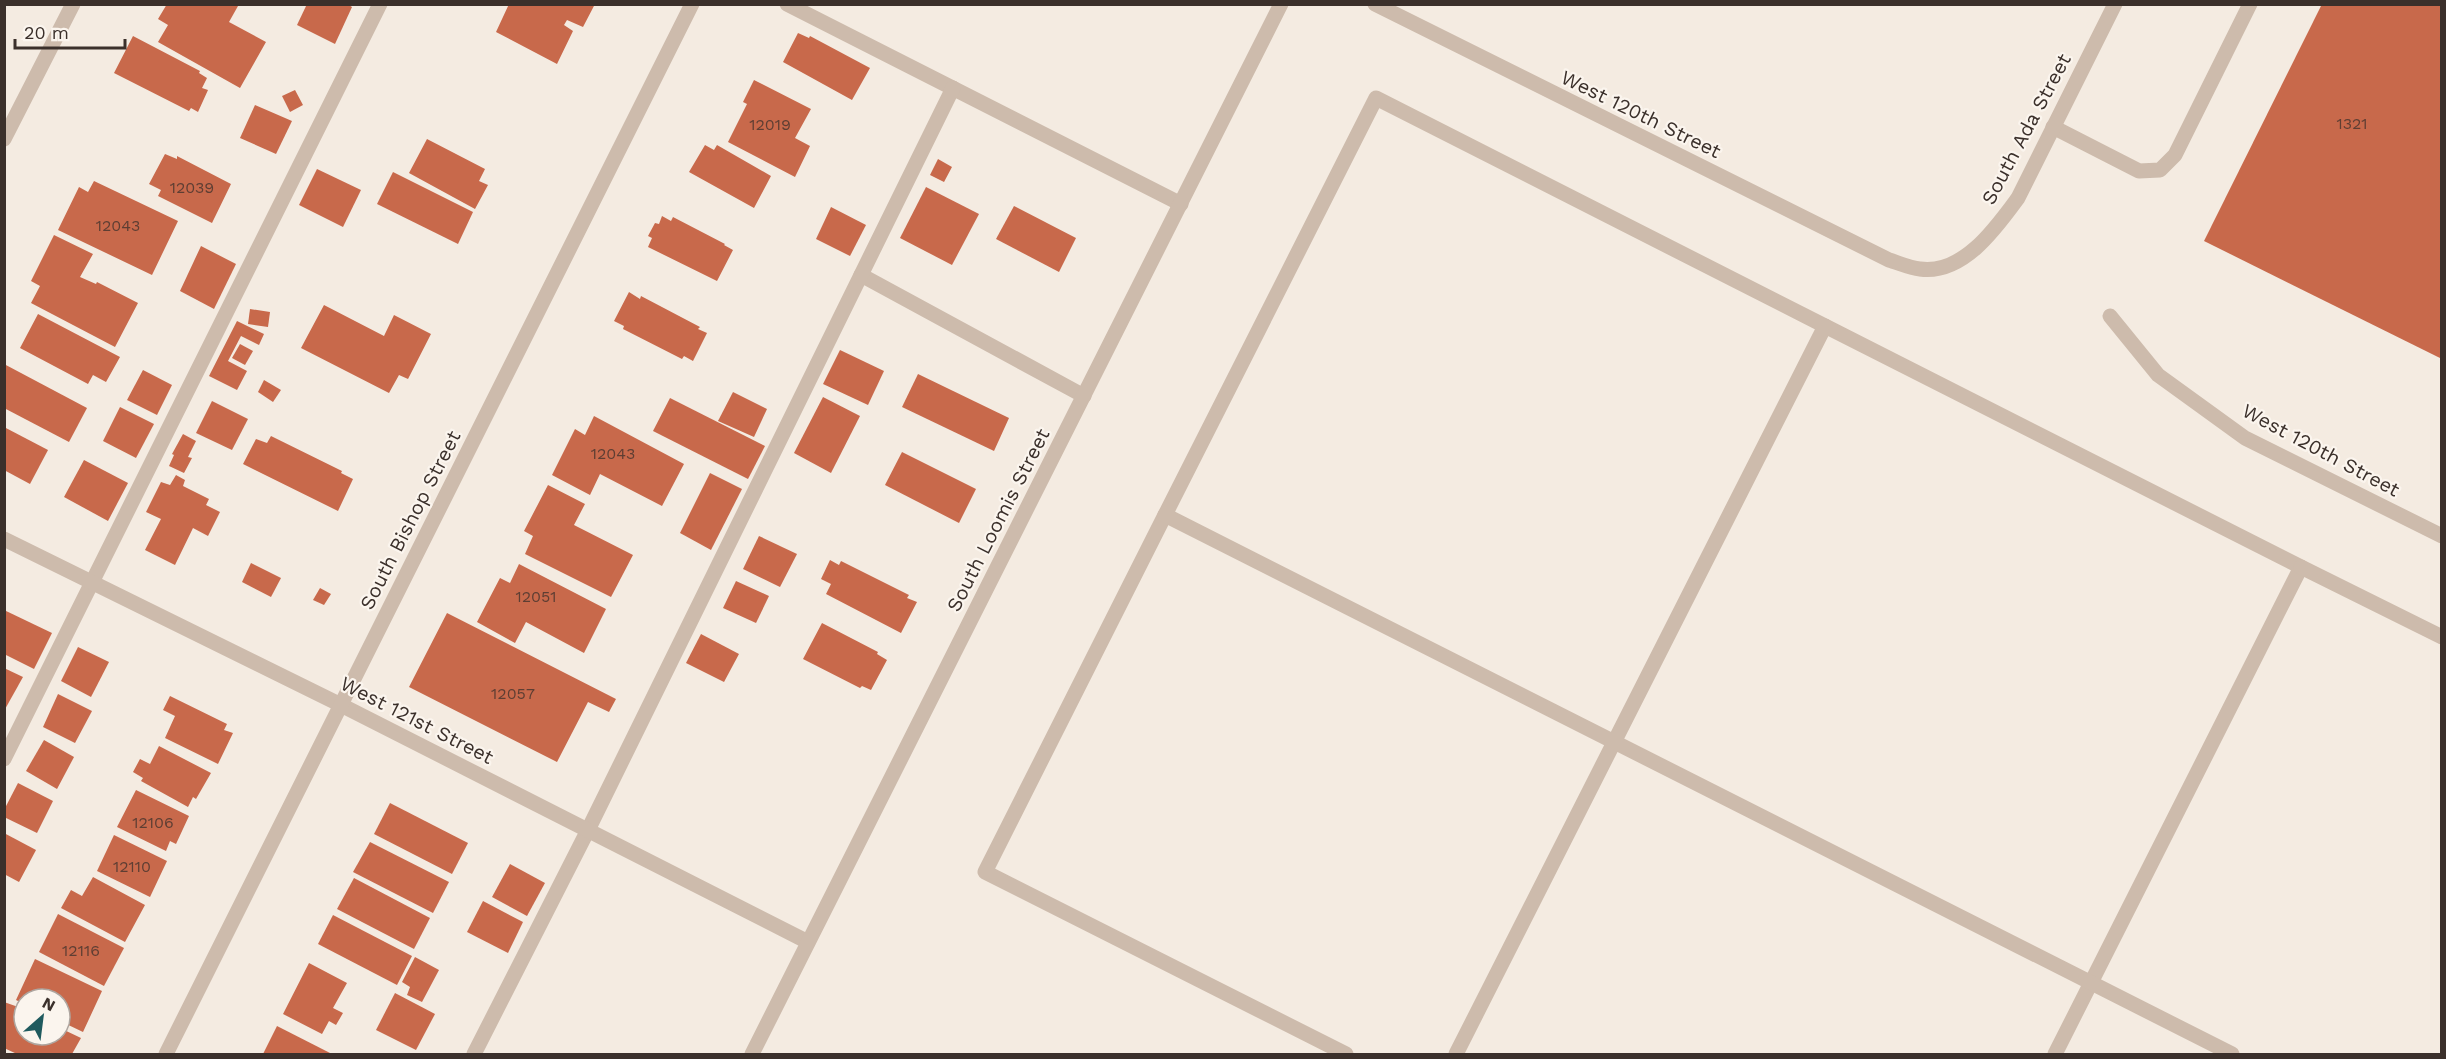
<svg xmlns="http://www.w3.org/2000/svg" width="2446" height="1059" font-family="'Work Sans',sans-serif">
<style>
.building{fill:#c8694b}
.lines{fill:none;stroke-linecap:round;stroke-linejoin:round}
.lane{stroke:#cdbbac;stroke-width:15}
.street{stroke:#cdbbac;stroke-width:15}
.labels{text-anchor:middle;stroke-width:4.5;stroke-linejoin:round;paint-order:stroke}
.number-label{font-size:16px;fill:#5e3e33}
.street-label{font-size:20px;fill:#3b302b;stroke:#fbf5ee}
</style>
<rect width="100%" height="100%" fill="#f4ebe1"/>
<g class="building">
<polygon points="167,4 234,4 238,6 229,22 266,42 240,88 158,42 168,25 158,19"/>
<polygon points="307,4 347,4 352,7 335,44 297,25"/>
<polygon points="509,4 595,4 583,27 567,20 564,25 573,31 557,64 496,32"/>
<polygon points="2322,4 2442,4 2442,359 2204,241"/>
<polygon points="798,33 809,38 810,36 870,68 852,100 783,62"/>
<polygon points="133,36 200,71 199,73 207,78 202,88 208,90 198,112 191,108 189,111 114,73"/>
<polygon points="754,80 811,109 795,138 810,146 795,177 728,142 747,104 743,102"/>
<polygon points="295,90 303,105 290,112 282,96"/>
<polygon points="255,105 292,121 276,154 240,138"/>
<polygon points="427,139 485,169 479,181 488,185 475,209 409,173"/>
<polygon points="705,145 714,150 717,145 771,176 754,208 689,172"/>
<polygon points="165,154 177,159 177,156 231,184 212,223 158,196 161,190 149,184"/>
<polygon points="938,159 952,167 944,182 930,175"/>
<polygon points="317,169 361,190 343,227 299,205"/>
<polygon points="393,172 473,212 458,244 377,204"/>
<polygon points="94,181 178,221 152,275 58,230 79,187 88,192"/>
<polygon points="926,187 979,214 952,265 900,238"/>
<polygon points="1014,206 1076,238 1059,272 996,239"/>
<polygon points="831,207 866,225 850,256 816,239"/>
<polygon points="662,216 671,221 673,217 725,244 724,245 733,250 717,281 648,247 652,238 648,236 655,223 659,224"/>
<polygon points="54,235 93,254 80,277 96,284 97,282 138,303 115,347 31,303 40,286 31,281"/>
<polygon points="201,246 236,264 214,309 180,291"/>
<polygon points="629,292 640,299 641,296 700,327 698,329 707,333 693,361 684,356 682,359 623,329 624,326 614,321"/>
<polygon points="324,305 384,336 394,315 431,334 408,379 399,375 389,393 301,348"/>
<polygon points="250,309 270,312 268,327 248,324"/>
<polygon points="38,314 120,357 106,382 93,375 88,384 20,348"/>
<polygon points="237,321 264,334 259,345 241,336 228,361 247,371 237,390 209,376"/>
<polygon points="240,344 253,351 245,365 232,358"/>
<polygon points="840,350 884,371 868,405 823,384"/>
<polygon points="4,364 87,408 69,442 4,408"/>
<polygon points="143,370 172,385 157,415 127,400"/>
<polygon points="918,374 1009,418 994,451 902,407"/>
<polygon points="264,380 281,390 273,402 258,392"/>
<polygon points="733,392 767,409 754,437 718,421"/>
<polygon points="823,397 860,416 831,473 794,453"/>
<polygon points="670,398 765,446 748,479 653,431"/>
<polygon points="212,401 248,419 232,450 196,433"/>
<polygon points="120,407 154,424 136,458 103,441"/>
<polygon points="594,416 684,464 662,506 600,474 590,495 552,475 575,429 585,435"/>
<polygon points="4,427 48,450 30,484 4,470"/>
<polygon points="183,434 196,441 188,457 192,458 184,473 169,466 174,455 172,454"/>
<polygon points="271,436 342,471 341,473 353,479 338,511 243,464 256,439 267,443"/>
<polygon points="902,452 976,489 959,523 885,485"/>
<polygon points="84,460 128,483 108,521 64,497"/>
<polygon points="710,473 742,489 711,550 680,533"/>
<polygon points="176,475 185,480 183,486 209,499 206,505 220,512 208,536 193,528 175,565 145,550 161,519 146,512 161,482 170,485"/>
<polygon points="548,485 585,504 574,525 633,555 611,597 525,554 533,536 524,531"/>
<polygon points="759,536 797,554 780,587 743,569"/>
<polygon points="830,560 839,565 841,561 909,595 907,598 917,602 901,633 826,594 831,584 821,579"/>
<polygon points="251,563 281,578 271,597 242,582"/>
<polygon points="519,564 606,609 584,653 526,622 515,643 477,622 500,578 510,583"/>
<polygon points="736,581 769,596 756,623 723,608"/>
<polygon points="320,588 331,594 324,605 313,600"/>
<polygon points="4,610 52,633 34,669 4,654"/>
<polygon points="447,613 616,699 609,712 588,702 557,762 409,687"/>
<polygon points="822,623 878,652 877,654 887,660 871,690 862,686 860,688 803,659"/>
<polygon points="701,634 739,654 724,682 686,663"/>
<polygon points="78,647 109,662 91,697 61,681"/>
<polygon points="4,668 23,677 4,711"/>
<polygon points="58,694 92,711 75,743 43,727"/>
<polygon points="170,696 227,724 224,730 233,733 218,764 165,738 175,716 163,710"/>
<polygon points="44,740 74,757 57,789 26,771"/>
<polygon points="159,746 211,773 196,799 193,797 188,807 141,781 143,778 133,772 140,759 150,764"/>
<polygon points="18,783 53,801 37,833 4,817 4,810"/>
<polygon points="136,790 189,816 176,844 170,841 166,851 117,827"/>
<polygon points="390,803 468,843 452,874 374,834"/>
<polygon points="4,833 36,850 19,882 4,874"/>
<polygon points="114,835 167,861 150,897 97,871"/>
<polygon points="370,842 449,882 433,913 353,872"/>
<polygon points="510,864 545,883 527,916 492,897"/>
<polygon points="93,877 145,905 125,942 61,908 71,890 82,896"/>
<polygon points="354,878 430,918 414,949 337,909"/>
<polygon points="483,901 523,922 508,953 467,932"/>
<polygon points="58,914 124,948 104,986 39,952"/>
<polygon points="333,915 412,956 397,985 318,944"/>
<polygon points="415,957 439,970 422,1002 407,995 410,987 402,982"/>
<polygon points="35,959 102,991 83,1032 60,1021 60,999 24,999 24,1004 16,1000"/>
<polygon points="309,963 347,983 333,1008 343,1013 336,1025 329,1021 322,1034 283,1014"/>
<polygon points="395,993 435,1014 416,1050 376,1030"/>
<polygon points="4,1002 24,1009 24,1035 60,1035 60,1028 81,1038 72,1054 17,1054 4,1048"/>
<polygon points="277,1026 332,1054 263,1054"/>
</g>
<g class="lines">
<g class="lane">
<polyline points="787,4 1181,204"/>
<polyline points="2053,127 2139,171 2160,170 2175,155 2250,4"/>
<polyline points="861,275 1084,396"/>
<polyline points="1825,326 2301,567 2055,1054"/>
<polyline points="1165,515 985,872 1346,1054"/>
<polyline points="2301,567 2442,637"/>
<polyline points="4,759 380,4"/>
<polyline points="474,1054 588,830 953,88"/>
<path d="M1456 1054 1825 326 1376 98 1165 515C1521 695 1877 874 2232 1054"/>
</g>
<g class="street">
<path d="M1375 4 1889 260C1899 263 1910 268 1920 269 1963 275 1996 228 2018 198L2115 4"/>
<polyline points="4,139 73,4"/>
<polyline points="2110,316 2158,375 2245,438 2442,536"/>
<polyline points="4,539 341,705 808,942"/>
<polyline points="166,1054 692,4"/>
<polyline points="752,1054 1281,4"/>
</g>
</g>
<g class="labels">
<g class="number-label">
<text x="2352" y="129">1321</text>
<text x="770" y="130">12019</text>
<text x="192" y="193">12039</text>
<text x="118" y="231">12043</text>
<text x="613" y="459">12043</text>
<text x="536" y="602">12051</text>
<text x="513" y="699">12057</text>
<text x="153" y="828">12106</text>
<text x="132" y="872">12110</text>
<text x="81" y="956">12116</text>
</g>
<g class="street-label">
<text transform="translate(1641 114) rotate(26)" y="7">West 120th Street</text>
<text transform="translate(2026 129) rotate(-62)" y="7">South Ada Street</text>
<text transform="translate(2321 450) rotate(28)" y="7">West 120th Street</text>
<text transform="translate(410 520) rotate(-63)" y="7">South Bishop Street</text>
<text transform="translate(998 520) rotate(-63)" y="7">South Loomis Street</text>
<text transform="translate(417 720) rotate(27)" y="7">West 121st Street</text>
</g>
</g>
<rect width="2446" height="1059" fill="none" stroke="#3b302b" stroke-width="12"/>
<g transform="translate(42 1017) rotate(28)"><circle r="28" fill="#fbf5ee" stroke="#aea6a0" stroke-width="1.5"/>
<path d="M0-4.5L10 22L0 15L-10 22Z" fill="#1f5a5e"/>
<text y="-9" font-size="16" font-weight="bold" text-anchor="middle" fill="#3b302b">N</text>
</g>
<path d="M15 39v9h110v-9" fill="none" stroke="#3b302b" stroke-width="3"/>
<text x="24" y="39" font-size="18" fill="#3b302b" stroke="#fbf5ee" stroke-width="4.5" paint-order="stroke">20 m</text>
</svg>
